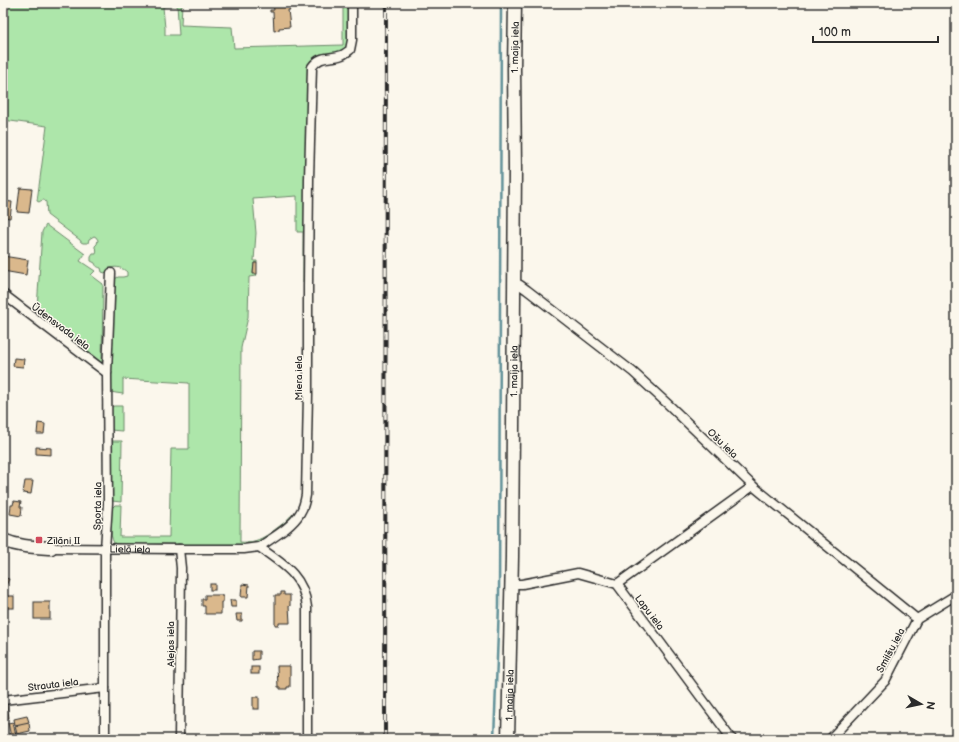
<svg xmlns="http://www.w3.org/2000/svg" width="959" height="742" font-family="'Balsamiq Sans',sans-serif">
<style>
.green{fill:#ade6aa;stroke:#6c886a;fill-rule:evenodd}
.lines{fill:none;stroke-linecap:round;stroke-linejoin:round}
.stream{stroke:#629199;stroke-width:2.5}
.building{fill:#dab88c;stroke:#2b2b2b}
.street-casing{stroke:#2b2b2b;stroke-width:11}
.secondary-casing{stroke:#2b2b2b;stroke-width:15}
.street{stroke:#fbf7ec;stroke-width:8}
.secondary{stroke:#fbf7ec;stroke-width:12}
.rail-casing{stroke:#2b2b2b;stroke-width:4}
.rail{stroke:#fbf7ec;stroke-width:2.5;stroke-dasharray:8;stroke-linecap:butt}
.poi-dot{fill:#d1495b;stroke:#fbf7ec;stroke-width:1.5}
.labels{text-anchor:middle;stroke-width:3;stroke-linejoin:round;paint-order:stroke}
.street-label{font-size:10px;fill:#2b2b2b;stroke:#fbf7ec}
.poi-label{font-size:10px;fill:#2b2b2b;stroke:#fbf7ec;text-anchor:start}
</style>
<rect width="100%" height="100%" fill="#fbf7ec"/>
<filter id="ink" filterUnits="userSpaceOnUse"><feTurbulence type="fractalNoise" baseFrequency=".025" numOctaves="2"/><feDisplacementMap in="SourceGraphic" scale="8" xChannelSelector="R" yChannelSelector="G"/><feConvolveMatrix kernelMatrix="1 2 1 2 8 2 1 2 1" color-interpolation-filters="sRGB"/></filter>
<g filter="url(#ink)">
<g class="green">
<path d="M3 3H182L181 25 232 27 234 48 343 45V3H350V38L347 48 340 52 317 57 305 280 303 282V232H297V196L253 199 256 233 254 261H257V263H254L253 273 257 274 256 276 249 277 248 317 241 348 240 542C259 544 270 533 285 522 289 518 292 513 297 513 288 524 269 539 255 543 243 547 228 545 215 545 197 545 178 544 160 544 148 544 124 548 114 543 109 534 111 521 112 511V508L115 505H121L120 537H169L171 449H189V383L123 379V394L116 393 111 392 109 388 114 282 115 279 118 277H123L127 276V272C123 268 116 266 111 268 108 269 107 271 105 273L102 272 101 268C97 267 96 266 95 263L91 261V257L93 254H96L97 250 95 248V246L97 244 98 240 96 237 94 236 89 239 88 243H83L81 242 80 240 47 215 46 202C44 199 42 200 39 202L37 201 47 126 3 120ZM177 5 179 35H165V28L163 7Z"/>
<polygon points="46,225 85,254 80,261 95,271 91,275 103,284 102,363 37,309 42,232 44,228"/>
<polygon points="114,406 122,406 122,431 110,430 111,407"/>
<polygon points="110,441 122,441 121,502 112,501 110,497"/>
</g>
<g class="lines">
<polyline class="stream" points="494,739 499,605 501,3"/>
</g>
<g class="building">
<polygon points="273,3 290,3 290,10 288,10 290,27 279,28 279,30 274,31 273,12 270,12 270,10 274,10"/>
<polygon points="20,188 32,189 29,213 17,212"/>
<polygon points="3,201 12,202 10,218 3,217"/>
<polygon points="3,256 28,260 26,275 3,271"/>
<polygon points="254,263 257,263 257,274 253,274"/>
<polygon points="14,358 24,359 23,367 13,366"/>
<polygon points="3,407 7,408 6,417 3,417"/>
<polygon points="38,423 45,424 44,434 37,434"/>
<polygon points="36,447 51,448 51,455 36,454"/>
<polygon points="25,481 33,481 31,494 23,493"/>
<polygon points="14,501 21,502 20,507 22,507 21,516 10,514 11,505 13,505"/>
<polygon points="3,577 9,579 4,590 3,590"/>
<rect x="210" y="584" width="5" height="6"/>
<polygon points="242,584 249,585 248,597 241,597"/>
<polygon points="281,592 284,592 284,595 290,595 290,606 289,606 290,623 279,623 279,625 275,625 275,595 281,595"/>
<polygon points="205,595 221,595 221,596 223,596 223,602 221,602 221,614 205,614 205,606 202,606 202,599 205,599"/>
<rect x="3" y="596" width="11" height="12"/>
<polygon points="230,600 236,600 236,607 231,607"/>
<rect x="34" y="602" width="16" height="17"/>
<polygon points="236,614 242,614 242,621 237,621"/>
<polygon points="252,651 259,651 259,659 252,660"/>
<polygon points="277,666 290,666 290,687 287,687 287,689 280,689 280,687 278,687"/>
<rect x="251" y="667" width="8" height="7"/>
<rect x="253" y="697" width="6" height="12"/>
<polygon points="3,705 7,705 9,718 3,718"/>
<polygon points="27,716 29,722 15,725 14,719"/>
<polygon points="13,722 16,736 11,737 8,723"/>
<polygon points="29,723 30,731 17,734 15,726"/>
</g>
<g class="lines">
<g class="street-casing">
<g id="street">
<polyline points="513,282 520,285 527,290 633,372 671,407 753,486 917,619"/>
<polyline points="3,294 107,373"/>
<path id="s1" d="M51 548 179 549H244L259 547"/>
<polyline points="179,549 181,568 179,739"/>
<polyline points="511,584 522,584 578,573 617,584 732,739"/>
<polyline points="617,584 753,486"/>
<polyline points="3,700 105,688"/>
<polyline points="105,739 105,549 108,503 107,373 111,273"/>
<path d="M307 739V607C304 576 283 564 259 547 272 538 292 527 300 513 304 507 305 501 306 495L308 394V286L309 179 312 67C321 54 330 60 342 55 345 54 348 51 350 50L352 40V3"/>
<polyline points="830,739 885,681 917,619 956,595"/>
</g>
</g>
<g class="secondary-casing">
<g id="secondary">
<path d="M3 540C19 547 34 547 51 548"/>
<path id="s2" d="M508 739 512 557 515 169 514 69 515 3"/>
</g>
</g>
<use href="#street" class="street"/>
<use href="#secondary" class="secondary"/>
<g class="rail-casing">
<polyline id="rail" points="385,739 386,3"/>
</g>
<use href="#rail" class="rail"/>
</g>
</g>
<rect class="poi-dot" x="35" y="536" width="8" height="8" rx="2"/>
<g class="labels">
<g class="street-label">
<text dy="4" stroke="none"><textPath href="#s2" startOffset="692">1. maija iela</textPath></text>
<text transform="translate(61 326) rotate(37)" y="4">Ūdensvada iela</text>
<text dy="4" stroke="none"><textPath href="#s2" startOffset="368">1. maija iela</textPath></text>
<text transform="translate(298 378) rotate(-90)" y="4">Miera iela</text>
<text transform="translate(723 443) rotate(44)" y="4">Ošu iela</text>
<text transform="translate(97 506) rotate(-89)" y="4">Sporta iela</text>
<text dy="4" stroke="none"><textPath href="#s1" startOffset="79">Lielā iela</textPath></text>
<text transform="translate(650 612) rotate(53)" y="4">Lapu iela</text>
<text transform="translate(170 644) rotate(-90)" y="4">Alejas iela</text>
<text transform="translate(890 650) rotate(-62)" y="4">Smilšu iela</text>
<text transform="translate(53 684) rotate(-7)" y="4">Strauta iela</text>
<text dy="4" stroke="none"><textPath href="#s2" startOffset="44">1. maija iela</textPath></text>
</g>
<g class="poi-label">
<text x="47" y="544">Zīlāni II</text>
</g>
</g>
<rect width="959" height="742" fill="none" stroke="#fbf7ec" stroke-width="16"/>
<rect x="8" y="8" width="943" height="726" fill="none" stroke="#2b2b2b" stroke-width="1.5" filter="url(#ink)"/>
<g transform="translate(921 704) rotate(99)" stroke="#fbf7ec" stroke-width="3" paint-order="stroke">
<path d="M0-3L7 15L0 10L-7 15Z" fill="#2b2b2b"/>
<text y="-6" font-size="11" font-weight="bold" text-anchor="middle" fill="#2b2b2b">N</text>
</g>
<path d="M813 36v6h125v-6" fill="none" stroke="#2b2b2b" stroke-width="2"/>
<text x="819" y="36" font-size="12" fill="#2b2b2b" stroke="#fbf7ec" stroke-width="3" paint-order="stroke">100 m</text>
</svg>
